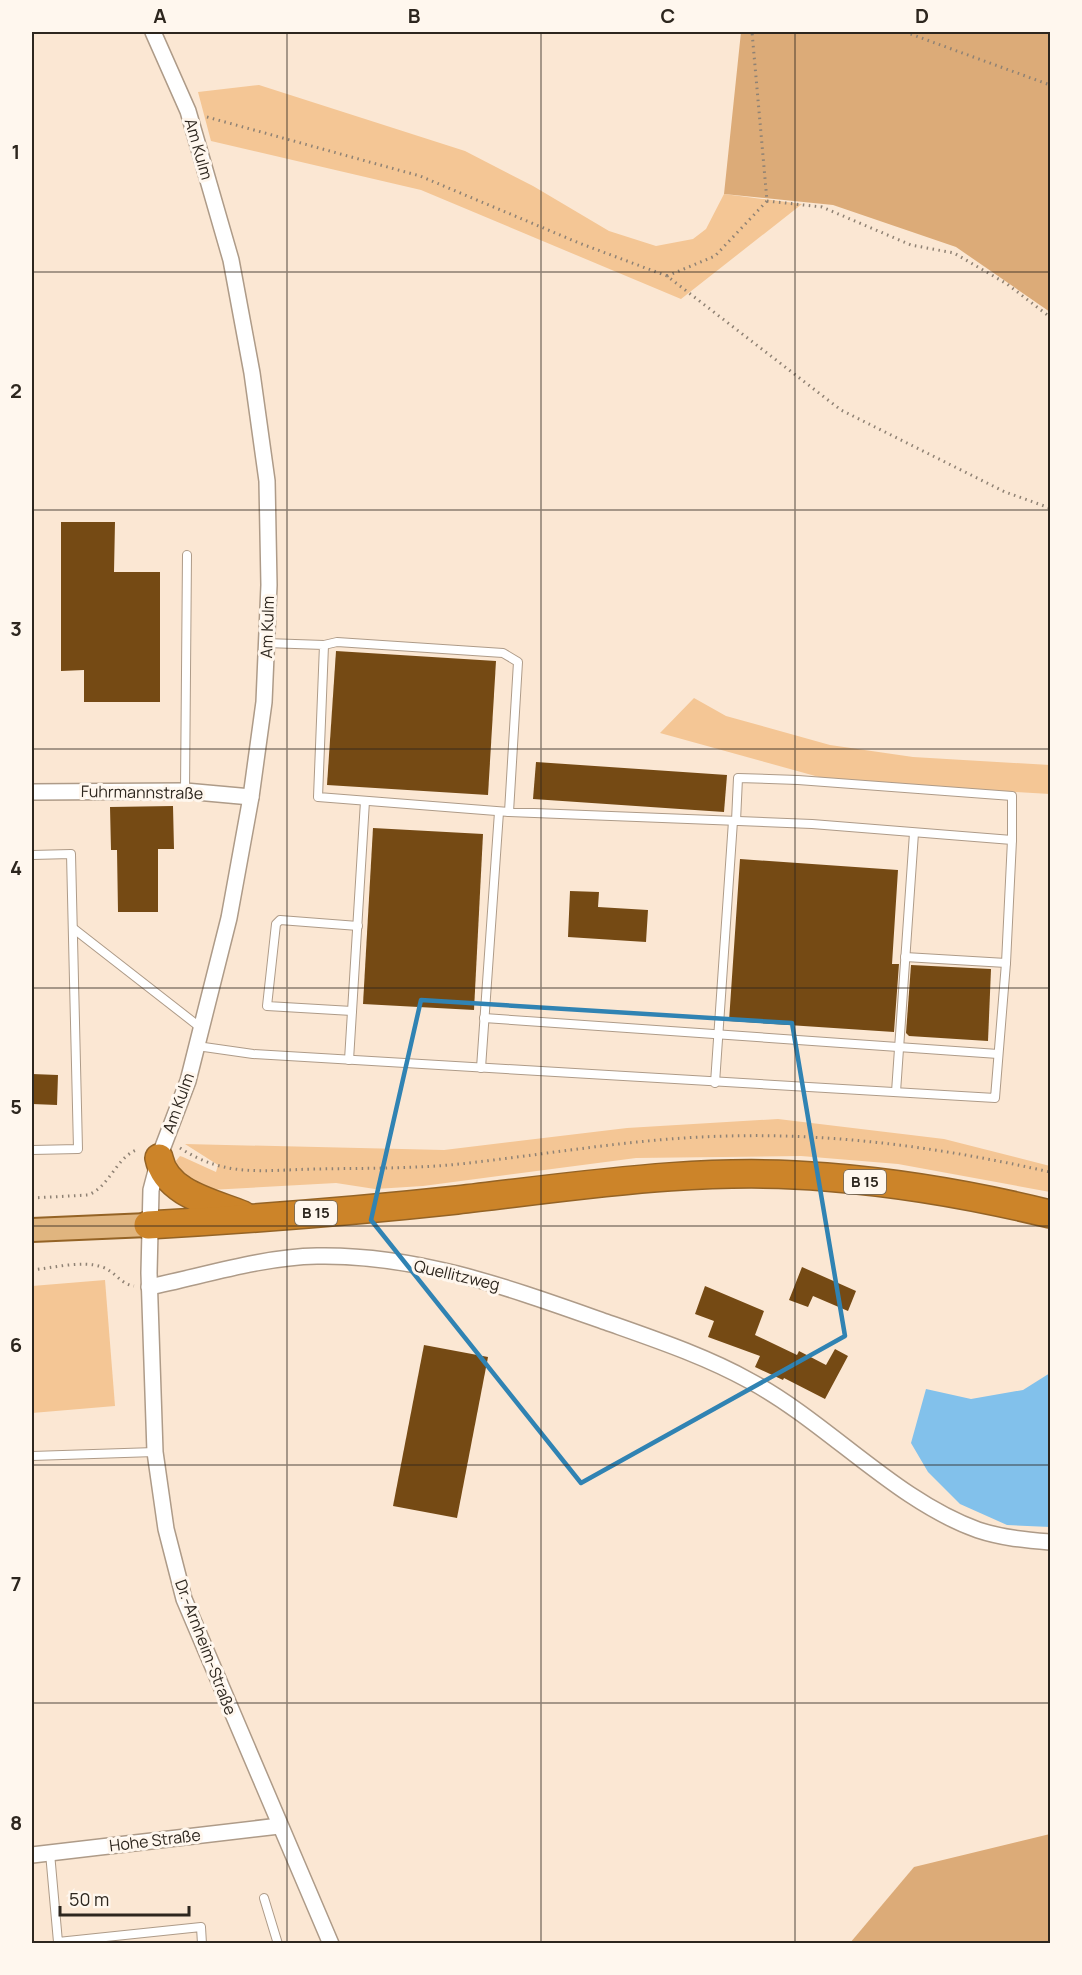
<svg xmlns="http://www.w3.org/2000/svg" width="1082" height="1975" font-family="Manrope,sans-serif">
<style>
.green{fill:#f4c695}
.forest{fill:#dcab78}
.water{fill:#82c1eb}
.building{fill:#754a14}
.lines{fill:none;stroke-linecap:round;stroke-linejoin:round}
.lane-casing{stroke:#ae9b88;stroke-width:10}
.street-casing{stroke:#ae9b88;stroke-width:18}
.primary-casing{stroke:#946325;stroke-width:26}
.highway-casing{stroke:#946325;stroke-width:30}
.path{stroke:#8f8274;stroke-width:3;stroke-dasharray:1.5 4.5;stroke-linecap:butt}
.lane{stroke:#fff;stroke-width:8}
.street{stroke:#fff;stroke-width:15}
.primary{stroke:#e0b57f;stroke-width:22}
.highway{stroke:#cc8429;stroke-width:27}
.marked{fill:none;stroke:#3083b3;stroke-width:4.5;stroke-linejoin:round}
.grid{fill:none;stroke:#2d261e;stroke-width:1.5;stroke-opacity:0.55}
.labels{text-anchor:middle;stroke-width:6;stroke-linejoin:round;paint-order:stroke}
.shield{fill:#fff7ee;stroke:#6c655c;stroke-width:1.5}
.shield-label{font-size:15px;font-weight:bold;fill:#2d261e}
.street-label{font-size:16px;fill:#2d261e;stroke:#fff7ee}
.neatline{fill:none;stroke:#2d261e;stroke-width:2}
.grid-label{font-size:20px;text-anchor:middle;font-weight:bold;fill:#2d261e}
</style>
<rect width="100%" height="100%" fill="#fbe7d3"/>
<g class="green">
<polygon points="259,85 465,151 533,186 609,231 656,246 693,239 706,229 724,194 802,204 681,299 421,190 211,141 198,92"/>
<polygon points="694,698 726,716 830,745 913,757 1050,765 1050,794 837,782 660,733"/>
<polygon points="778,1119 944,1139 1050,1166 1050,1192 898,1164 801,1156 636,1158 423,1186 375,1189 336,1183 210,1190 182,1182 175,1162 180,1156 183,1157 216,1172 218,1165 185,1144 444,1150 627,1128"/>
<polygon points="105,1280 115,1406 32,1413 32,1286"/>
</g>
<g class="forest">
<polygon points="741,32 1050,32 1050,312 956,247 833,205 724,194"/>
<polygon points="1050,1834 1050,1943 850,1943 914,1867"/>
</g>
<polygon class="water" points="1050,1373 1050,1527 1007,1525 960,1504 928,1472 911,1443 926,1389 971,1399 1023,1390"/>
<g class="building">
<polygon points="61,522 115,522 114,572 160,572 160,702 84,702 84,670 61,671"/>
<polygon points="336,651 496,661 488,795 327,785"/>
<polygon points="536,762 727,775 724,812 533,799"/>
<polygon points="173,806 174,849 158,849 158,912 118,912 117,850 111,850 110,807"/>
<polygon points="373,828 483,834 474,1010 363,1004"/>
<polygon points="740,859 898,870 892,964 899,964 894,1032 729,1021"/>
<polygon points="570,891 599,892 598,907 648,910 646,942 568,937"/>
<polygon points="911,965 991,969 988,1041 909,1036 906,1033"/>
<polygon points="32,1074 58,1075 57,1105 32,1104"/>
<polygon points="802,1267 856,1291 848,1311 813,1296 808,1307 789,1300"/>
<polygon points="705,1286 764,1311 755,1335 797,1355 799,1351 826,1365 835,1349 848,1356 825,1399 784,1378 783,1380 755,1367 760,1356 708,1337 714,1321 695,1314"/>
<polygon points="424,1345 488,1357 457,1518 393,1506"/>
</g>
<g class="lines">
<g class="lane-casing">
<g id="lane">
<polyline points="324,645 337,642 503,653 518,662 509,812"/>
<polyline points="185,791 187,555"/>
<polyline points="736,821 738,778 798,780 1012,796 1012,840"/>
<polyline points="32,855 71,854 78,1149 32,1150"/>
<polyline points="74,929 201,1028"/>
<polyline points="905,957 1006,963"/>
<polyline points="352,1011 267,1006 276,924 280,920 358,926"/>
<polyline points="484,1018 998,1054"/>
<polyline points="197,1046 253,1054 995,1098 1006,963 1012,840 812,824 509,812 318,797 324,645 266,643"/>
<polyline points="349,1060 365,801"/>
<polyline points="481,1068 499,812"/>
<polyline points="715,1083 733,821"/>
<polyline points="896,1092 914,833"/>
<polyline points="32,1456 155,1452"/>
<polyline points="50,1853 58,1942 201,1927 202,1944"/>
<polyline points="264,1898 278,1944"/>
</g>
</g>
<g class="street-casing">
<g id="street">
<polyline points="153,32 188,111 231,260 252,373 267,481 269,585 264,702 251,797 229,918 188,1081 161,1152 151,1190 149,1273 155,1452 166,1529 184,1599 331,1944"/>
<polyline points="32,792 185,791 251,797"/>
<path d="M149 1287C203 1276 261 1257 317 1256 418 1254 512 1289 606 1322 654 1339 705 1356 750 1381 827 1422 896 1501 978 1530 1002 1538 1026 1540 1050 1542"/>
<polyline points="32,1855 279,1826"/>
</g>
</g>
<g class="primary-casing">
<polyline id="primary" points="32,1230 148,1225"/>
</g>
<g class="highway-casing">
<g id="highway">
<path d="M159 1158C166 1194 214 1203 243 1215"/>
<path d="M148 1225C251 1219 355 1211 457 1200 579 1186 703 1166 826 1177 901 1183 977 1196 1050 1214"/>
</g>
</g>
<g class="path">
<polyline points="905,32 1050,85"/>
<polyline points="207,117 420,176 579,243 667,276 841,410 1005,492 1050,508"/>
<polyline points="767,201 822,207 911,245 954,253 1007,284 1050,317"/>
<polyline points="667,276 715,256 767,201 752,32"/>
<path d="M180 1148C226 1178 263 1170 315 1169 367 1168 418 1169 469 1163 555 1153 640 1138 727 1136 836 1133 944 1148 1050 1172"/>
<path d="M32 1198 88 1195C111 1186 116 1156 139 1149"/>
<path d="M32 1270C52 1268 83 1260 102 1267 115 1271 120 1284 134 1286"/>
</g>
<use href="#lane" class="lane"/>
<use href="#street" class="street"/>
<use href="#primary" class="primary"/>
<use href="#highway" class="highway"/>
</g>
<path class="marked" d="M421 1000 792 1023 845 1336 581 1483 371 1220Z"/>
<path class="grid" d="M287 32V1944M541 32V1944M795 32V1944M32 272H1050M32 510H1050M32 749H1050M32 988H1050M32 1226H1050M32 1465H1050M32 1703H1050"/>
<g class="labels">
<g class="shield">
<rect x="844" y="1170" width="42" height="24" rx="4.5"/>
<rect x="295" y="1201" width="42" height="24" rx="4.5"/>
</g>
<g class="shield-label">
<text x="865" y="1187">B 15</text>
<text x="316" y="1218">B 15</text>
</g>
<g class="street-label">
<text transform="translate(199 149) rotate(74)" y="6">Am Kulm</text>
<text transform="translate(267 627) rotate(-88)" y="6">Am Kulm</text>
<text transform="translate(142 792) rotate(1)" y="6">Fuhrmannstraße</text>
<text transform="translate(178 1103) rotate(-70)" y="6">Am Kulm</text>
<text transform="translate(457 1275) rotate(13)" y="6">Quellitzweg</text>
<text transform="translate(206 1647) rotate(69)" y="6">Dr.-Arnheim-Straße</text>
<text transform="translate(155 1840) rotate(-7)" y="6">Hohe Straße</text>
</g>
</g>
<rect width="1082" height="1975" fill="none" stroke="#fff7ee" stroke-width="66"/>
<path d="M60 1906v9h129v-9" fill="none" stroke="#2d261e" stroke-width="3"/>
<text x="69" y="1906" font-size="18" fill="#2d261e" stroke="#fff7ee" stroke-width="4.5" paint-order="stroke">50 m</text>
<rect x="33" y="33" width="1016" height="1909" class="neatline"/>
<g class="grid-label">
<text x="160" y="23">A</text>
<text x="414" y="23">B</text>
<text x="668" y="23">C</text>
<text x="922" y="23">D</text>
<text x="16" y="159">1</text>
<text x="16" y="398">2</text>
<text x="16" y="636">3</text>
<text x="16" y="875">4</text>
<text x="16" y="1114">5</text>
<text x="16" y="1352">6</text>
<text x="16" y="1591">7</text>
<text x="16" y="1830">8</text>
</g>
</svg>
